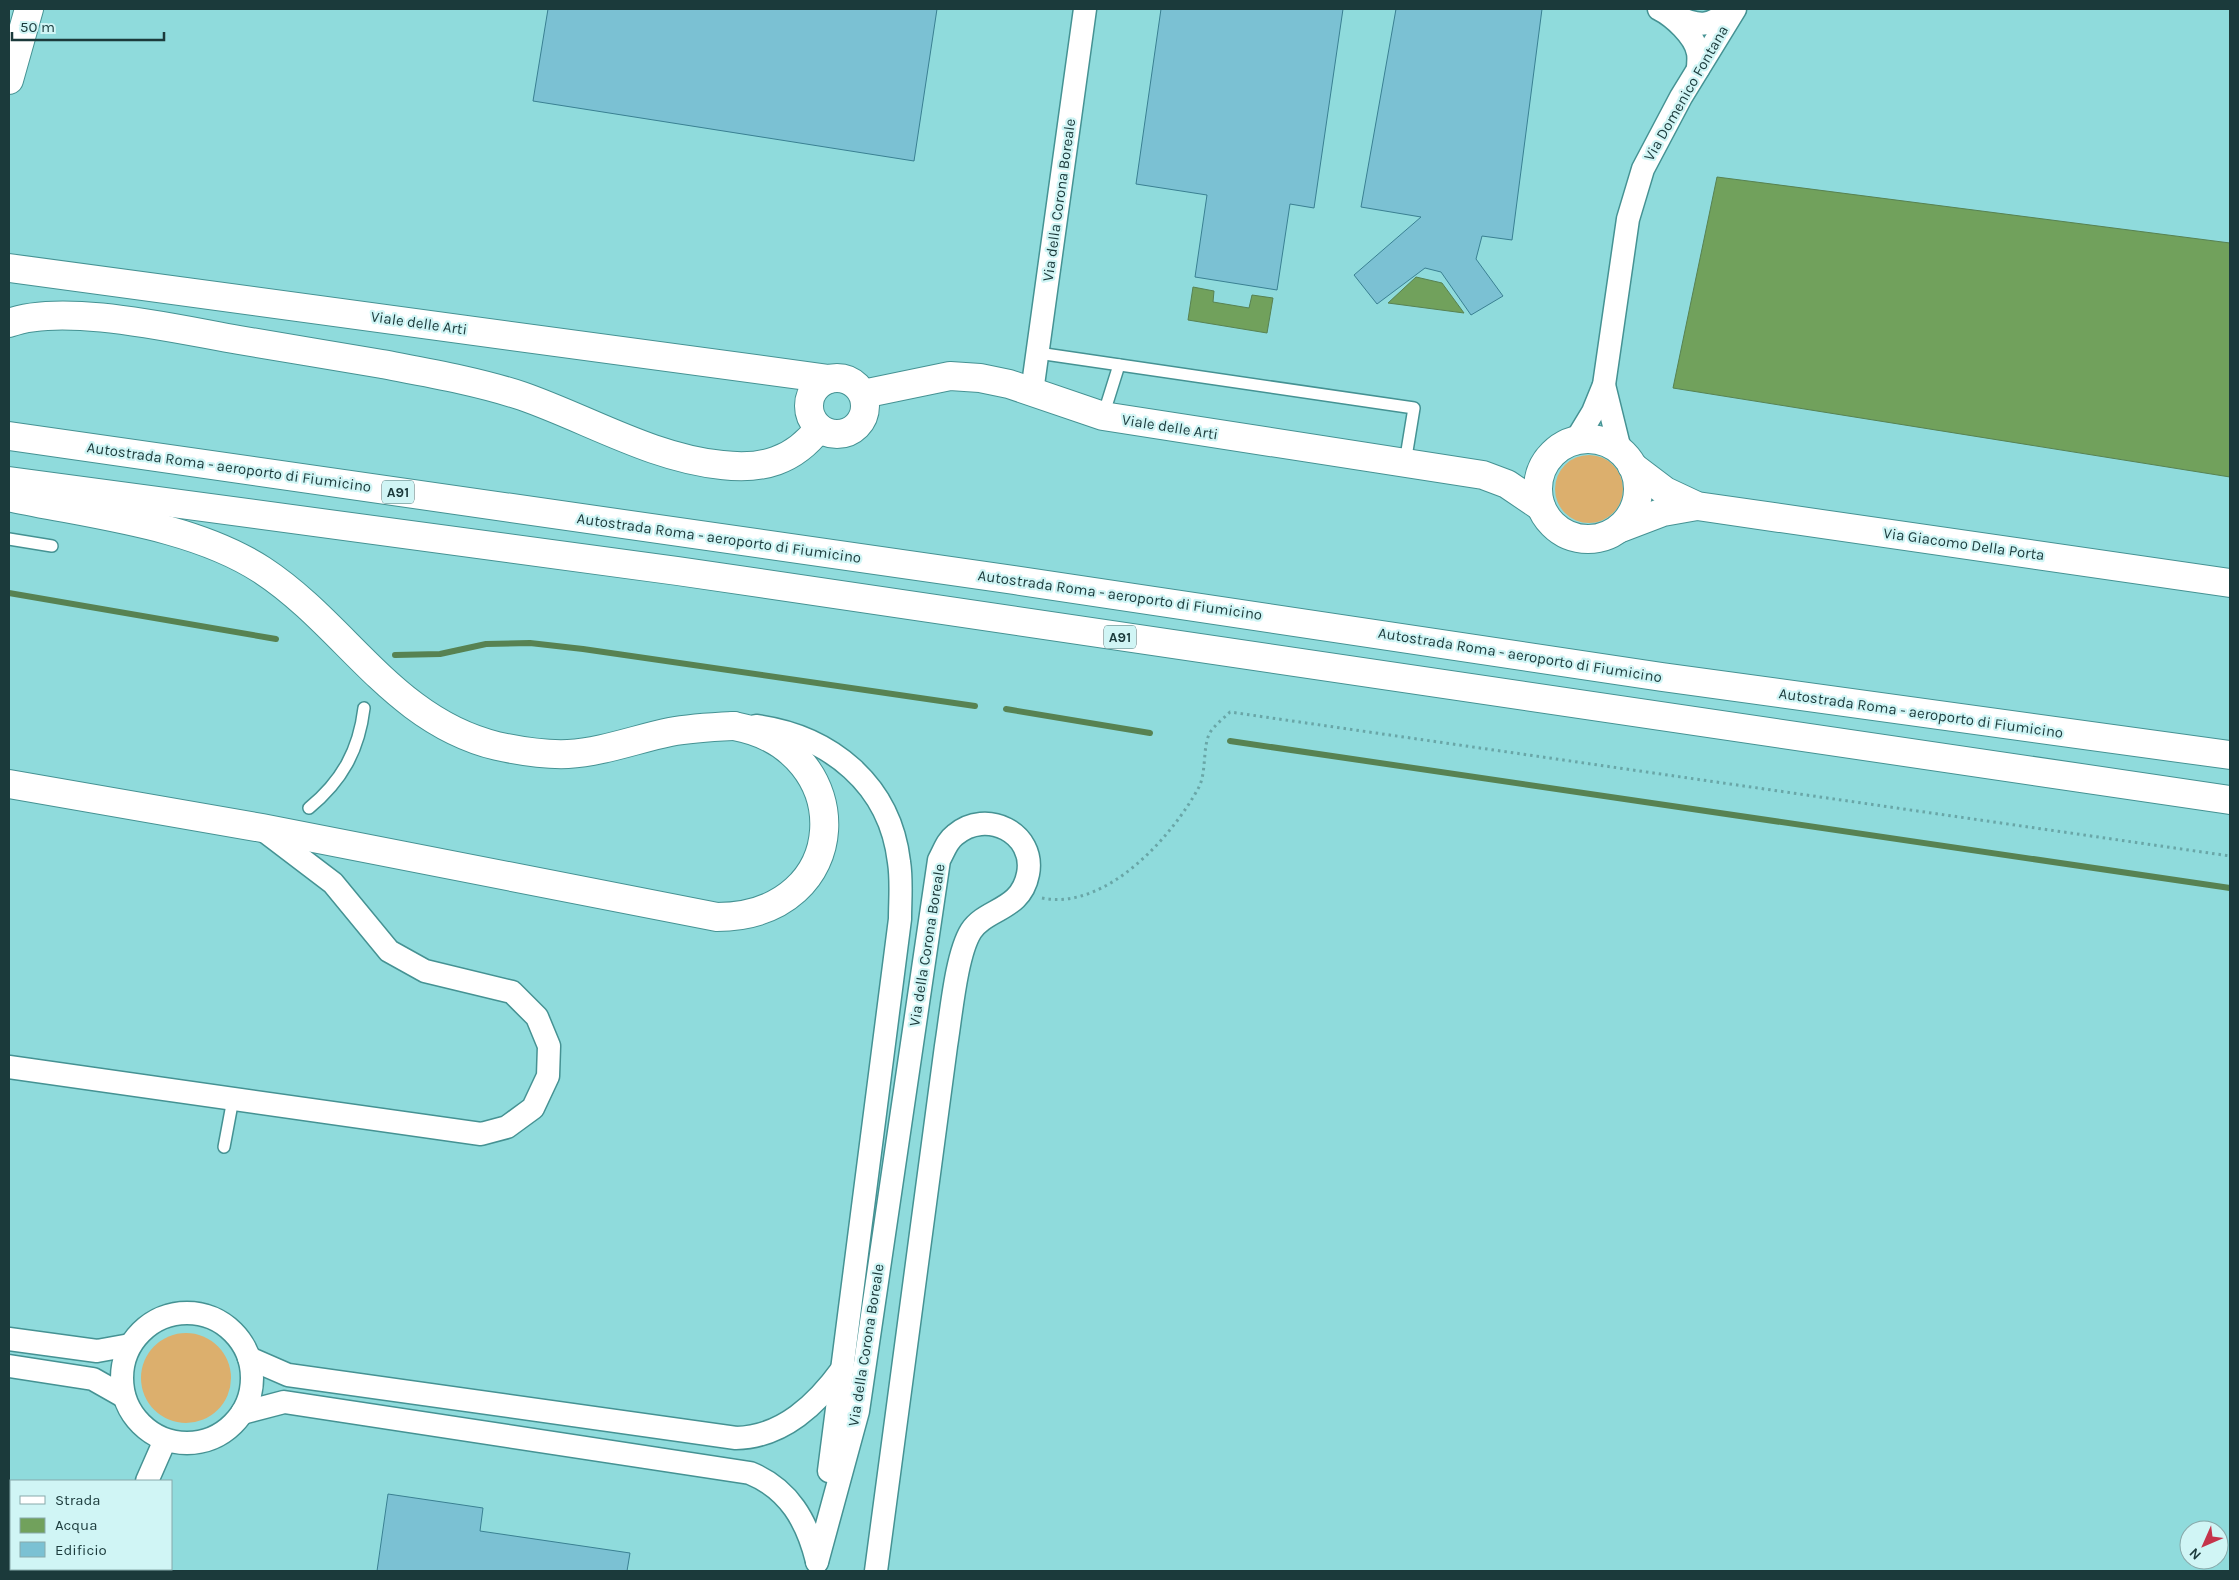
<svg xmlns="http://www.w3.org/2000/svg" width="2239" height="1580" font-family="Karla,sans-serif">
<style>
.green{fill:#dcaf6d}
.water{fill:#71a15c;stroke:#578252}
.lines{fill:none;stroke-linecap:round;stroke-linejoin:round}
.stream{stroke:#578252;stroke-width:6}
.building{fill:#7bc1d3;stroke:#3a8092}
.service-casing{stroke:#459293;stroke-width:14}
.minor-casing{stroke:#459293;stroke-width:25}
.tertiary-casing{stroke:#459293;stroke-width:30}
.motorway-casing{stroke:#459293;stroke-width:30}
.path{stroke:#69a6a7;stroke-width:3;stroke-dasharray:2.5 4;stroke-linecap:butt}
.service{stroke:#fff;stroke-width:11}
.minor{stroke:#fff;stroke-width:22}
.tertiary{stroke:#fff;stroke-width:28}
.motorway{stroke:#fff;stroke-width:28}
.labels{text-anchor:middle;stroke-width:4.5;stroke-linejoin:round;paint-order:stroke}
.shield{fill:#d0f5f5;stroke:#517273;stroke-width:1}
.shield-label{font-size:14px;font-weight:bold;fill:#1b3a3b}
.street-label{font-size:15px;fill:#1b3a3b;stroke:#d0f5f5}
</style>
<rect width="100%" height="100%" fill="#8fdbdc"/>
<g class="green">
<circle cx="1589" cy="489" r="34"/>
<circle cx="186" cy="1378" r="45"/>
</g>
<g class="water">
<polygon points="1717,177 2230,243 2230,477 1673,388"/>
<polygon points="1416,277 1442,283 1464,313 1388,303"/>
<polygon points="1193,287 1214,291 1213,302 1249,308 1252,295 1273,298 1267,333 1188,320"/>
</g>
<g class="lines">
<g class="stream">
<polyline points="9,593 276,639"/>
<polyline points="395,655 440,654 486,644 530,643 583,649 975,706"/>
<polyline points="1006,709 1150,733"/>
<polyline points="1230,741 2230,888"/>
</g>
</g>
<g class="building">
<polygon points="548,9 937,9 914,161 533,101"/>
<polygon points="1161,9 1343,9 1314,208 1290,204 1277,290 1195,277 1207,195 1136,184"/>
<polygon points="1396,9 1542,9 1512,240 1482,236 1476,259 1503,296 1471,315 1441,272 1425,268 1377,304 1354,275 1421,217 1361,207"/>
<polygon points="388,1494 483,1508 480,1531 630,1553 627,1571 377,1571"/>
</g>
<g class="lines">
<g class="service-casing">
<g id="service">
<polyline points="1038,353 1414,408 1405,463"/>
<polyline points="1103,416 1119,365"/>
<polyline points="9,539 52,546"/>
<path d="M309 808C342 781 359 750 364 708"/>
<polyline points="224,1147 233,1099"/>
</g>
</g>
<g class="minor-casing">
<g id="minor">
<path d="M1659 9C1673 16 1695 36 1698 53 1699 58 1698 64 1698 69"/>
<path d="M1672 15C1700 27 1708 28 1733 9"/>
<polyline points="1604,385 1620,450"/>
<polyline points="1032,392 1085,9"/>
<polyline points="1576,440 1593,412 1604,385 1628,219 1643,169 1681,97 1735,9"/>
<path d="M756 726C830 736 890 784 899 862 902 881 900 900 900 919L829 1471"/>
<polyline points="9,1067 481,1134 507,1127 533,1108 548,1076 549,1046 537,1017 512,992 425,971 389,951 333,883 262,829"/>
<circle cx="187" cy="1378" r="65"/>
<polyline points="9,1339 97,1351 130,1345"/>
<path d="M249 1358 288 1375 736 1438C783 1437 817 1404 843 1368"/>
<polyline points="9,1366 93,1379 123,1396"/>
<path d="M242 1413 284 1402 750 1473C789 1489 807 1521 817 1561"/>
<polyline points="147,1481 165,1440"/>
<path d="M817 1562 858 1411 939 860C944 851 947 841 955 835 986 808 1036 833 1028 874 1021 911 986 908 971 931 956 955 951 1016 946 1046L876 1571"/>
<polyline points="106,1571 107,1569"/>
</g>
</g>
<g class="tertiary-casing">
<g id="tertiary">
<polyline points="9,80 29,9"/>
<polyline points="9,268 829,379"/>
<path d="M9 323C64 302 180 330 239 340 287 348 334 356 382 364 429 373 476 381 522 396 588 419 652 458 722 465 762 470 794 461 819 428"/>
<circle cx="837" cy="406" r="28"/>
<polyline points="863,394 950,376 980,378 1009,384 1103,416 1483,475 1507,484 1541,507"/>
<circle cx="1588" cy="489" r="50"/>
<polyline points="1632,466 1665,491 1697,506 2230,583"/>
<polyline points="1621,528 1663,512 1697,506"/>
<path d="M9 784 262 828 717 917C855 916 859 749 734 726"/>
</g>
</g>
<g class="motorway-casing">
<g id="motorway">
<polyline points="9,436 1014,580 1662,677 2230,755"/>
<polyline points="9,481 678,571 2230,800"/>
<path d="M13 498C93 515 193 525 262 570 346 625 393 721 497 746 520 751 545 755 568 754 603 752 636 739 670 732 691 728 713 727 734 726"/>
</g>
</g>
<path class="path" d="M1042 898C1106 911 1172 837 1199 787 1207 771 1202 744 1211 731 1216 724 1224 718 1230 712L2230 856"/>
<use href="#service" class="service"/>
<use href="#minor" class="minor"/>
<use href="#tertiary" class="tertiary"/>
<use href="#motorway" class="motorway"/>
</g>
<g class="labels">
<g class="shield">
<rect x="382" y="480.5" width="32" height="23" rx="4"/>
<rect x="1104" y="625.5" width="32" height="23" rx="4"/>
</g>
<g class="shield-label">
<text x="398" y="497">A91</text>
<text x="1120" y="642">A91</text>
</g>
<g class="street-label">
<text transform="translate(1686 93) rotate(-60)" y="5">Via Domenico Fontana</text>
<text transform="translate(1059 200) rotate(-82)" y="5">Via della Corona Boreale</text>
<text transform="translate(419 323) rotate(8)" y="5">Viale delle Arti</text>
<text transform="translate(1170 427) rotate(9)" y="5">Viale delle Arti</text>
<text transform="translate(229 467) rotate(8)" y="5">Autostrada Roma - aeroporto di Fiumicino</text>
<text transform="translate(719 538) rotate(8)" y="5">Autostrada Roma - aeroporto di Fiumicino</text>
<text transform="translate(1964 544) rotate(8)" y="5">Via Giacomo Della Porta</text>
<text transform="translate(1120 595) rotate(8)" y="5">Autostrada Roma - aeroporto di Fiumicino</text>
<text transform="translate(1520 655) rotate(9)" y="5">Autostrada Roma - aeroporto di Fiumicino</text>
<text transform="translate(1921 713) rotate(8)" y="5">Autostrada Roma - aeroporto di Fiumicino</text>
<text transform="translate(927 945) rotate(-81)" y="5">Via della Corona Boreale</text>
<text transform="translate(866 1345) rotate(-81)" y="5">Via della Corona Boreale</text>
</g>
</g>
<rect width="2239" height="1580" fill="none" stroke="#1b3a3b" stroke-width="20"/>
<rect x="10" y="1480" width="162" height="90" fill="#d0f5f5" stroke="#88aaab"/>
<rect x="20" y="1496" width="25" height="8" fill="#ffffff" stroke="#88aaab"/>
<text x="55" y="1505" font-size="15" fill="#1b3a3b">Strada</text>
<rect x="20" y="1518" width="25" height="15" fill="#71a15c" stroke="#88aaab"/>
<text x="55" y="1530" font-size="15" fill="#1b3a3b">Acqua</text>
<rect x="20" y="1542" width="25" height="15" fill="#7bc1d3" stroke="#88aaab"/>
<text x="55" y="1555" font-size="15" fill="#1b3a3b">Edificio</text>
<g transform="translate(2204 1545) rotate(225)"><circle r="24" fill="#d0f5f5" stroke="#88aaab"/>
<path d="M0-4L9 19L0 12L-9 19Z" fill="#c4344b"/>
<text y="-8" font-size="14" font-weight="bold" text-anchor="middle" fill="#1b3a3b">N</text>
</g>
<path d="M12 32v8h152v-8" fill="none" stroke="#1b3a3b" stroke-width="2.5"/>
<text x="20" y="32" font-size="15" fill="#1b3a3b" stroke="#d0f5f5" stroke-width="4" paint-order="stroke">50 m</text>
</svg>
